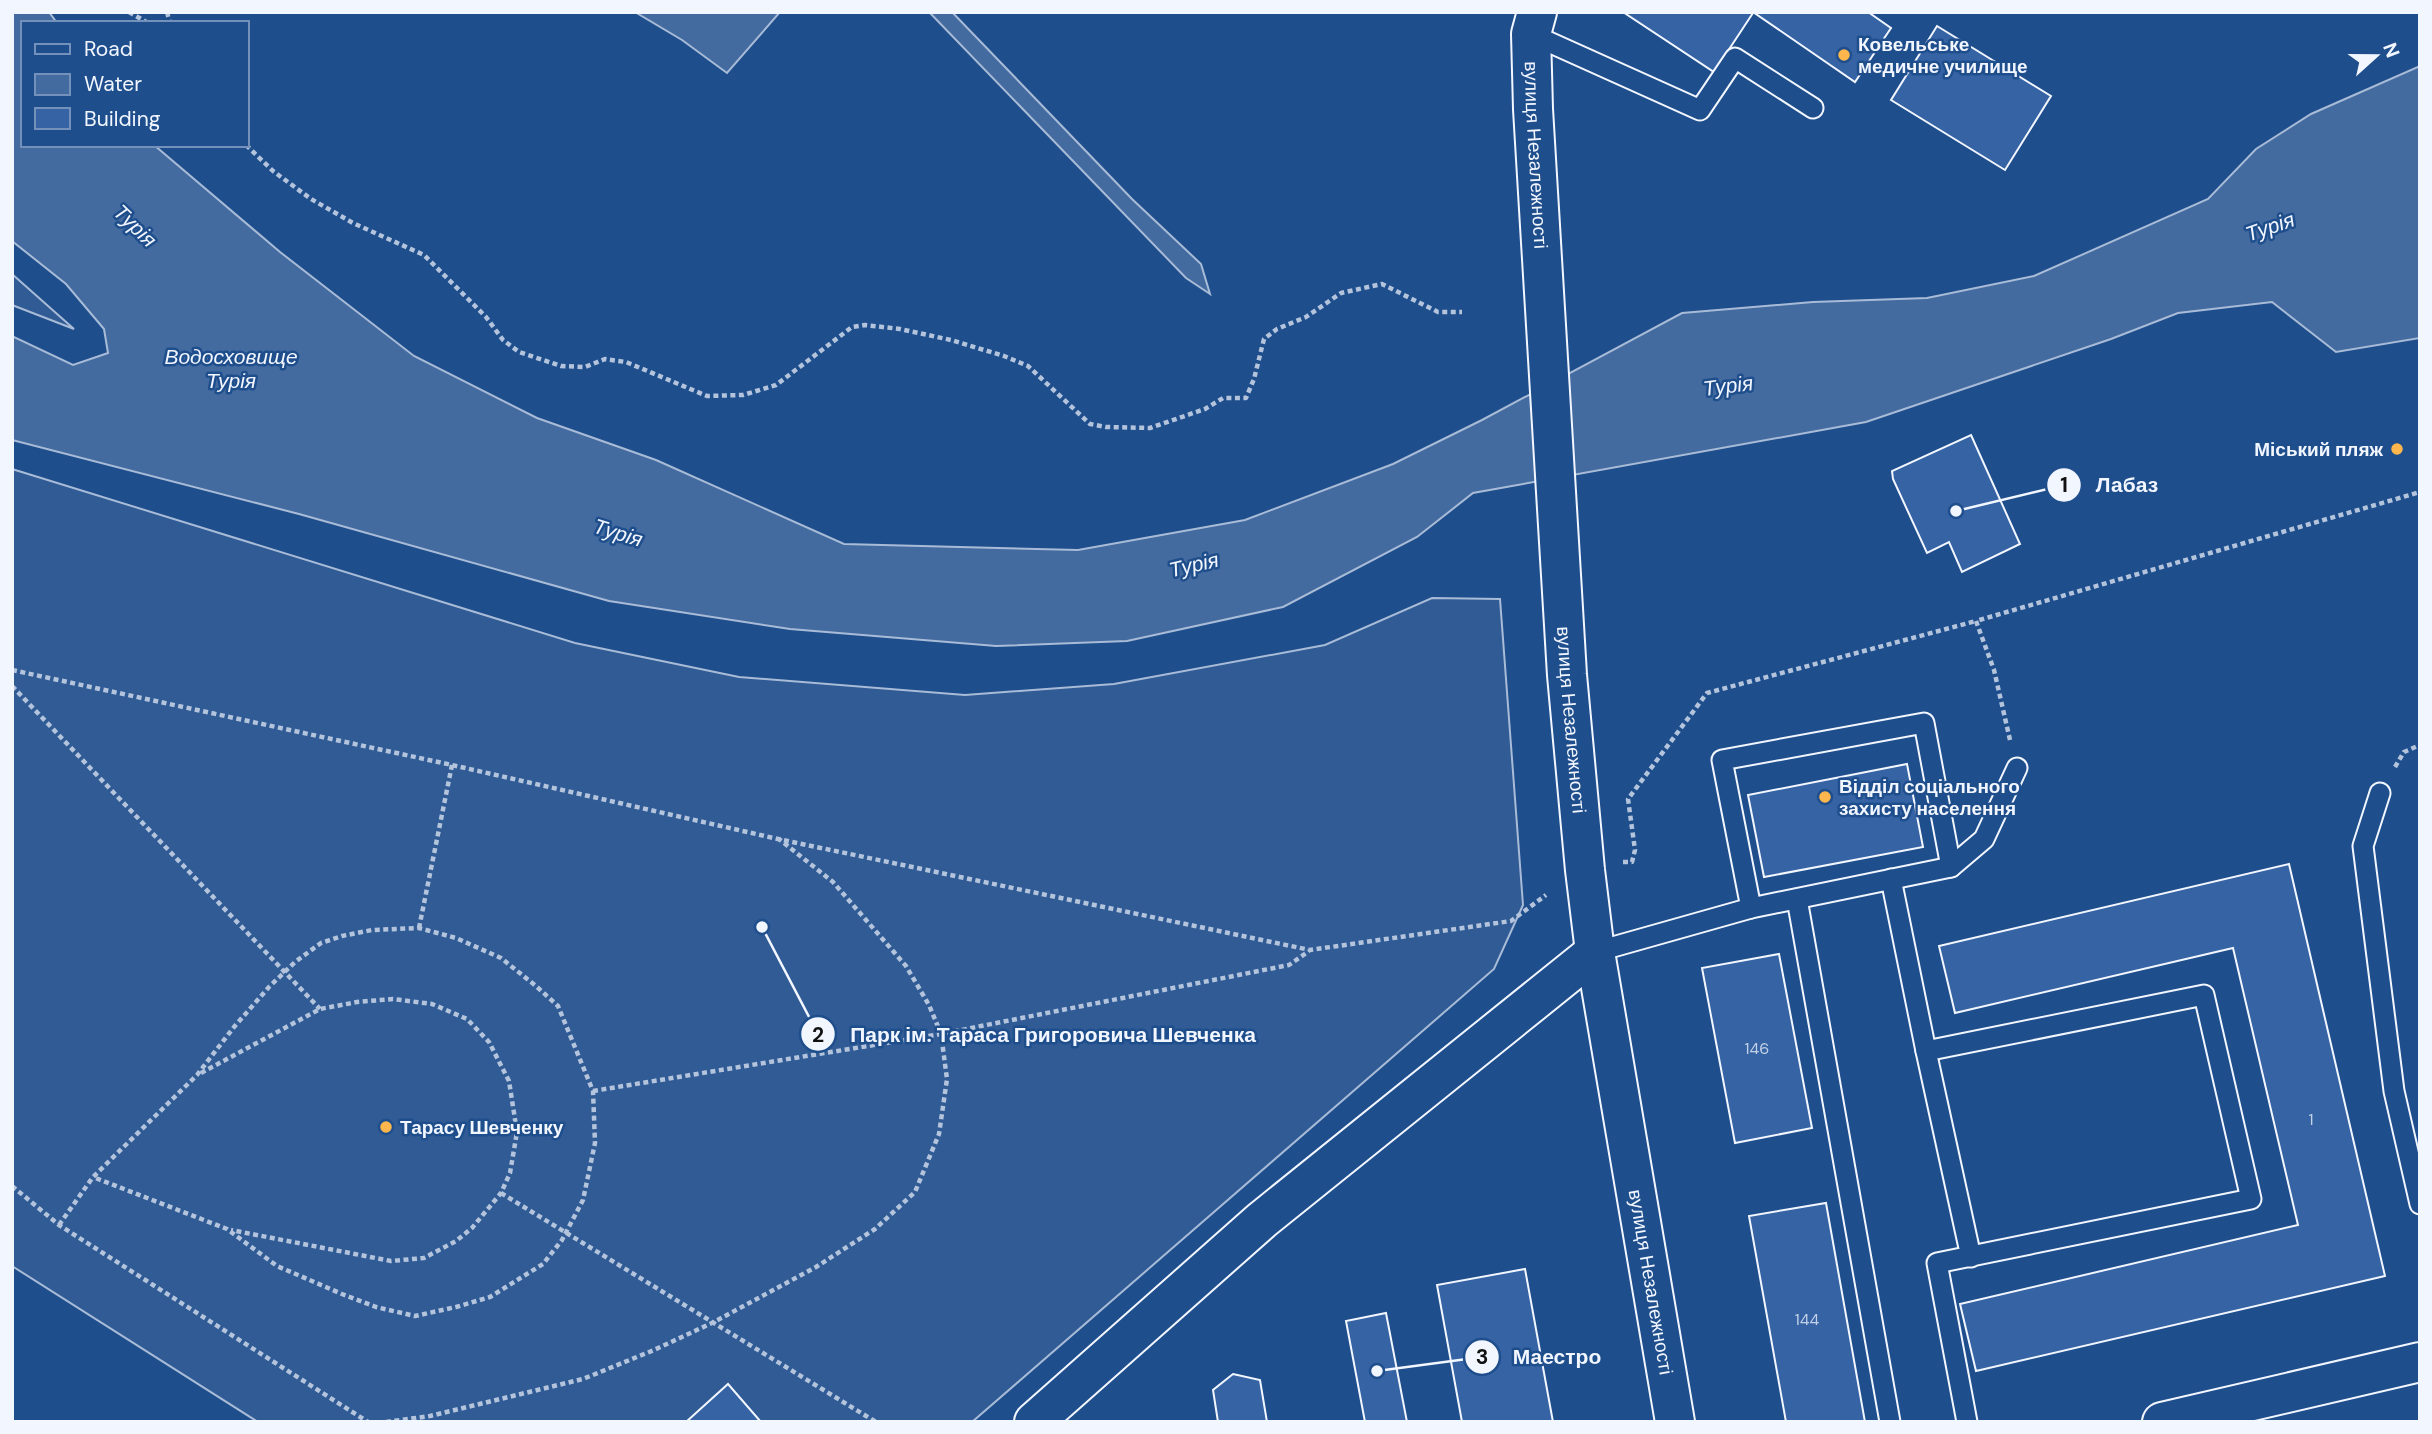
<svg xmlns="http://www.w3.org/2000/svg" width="2432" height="1434" font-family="'DM Sans',sans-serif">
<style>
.built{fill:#305b95;stroke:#a8bbd7;stroke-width:2}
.water{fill:#446ba0;stroke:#a8bbd7;stroke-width:2}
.building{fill:#3563a3;stroke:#f2f6ff;stroke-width:2}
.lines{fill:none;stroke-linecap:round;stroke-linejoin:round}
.lane-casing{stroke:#f2f6ff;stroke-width:23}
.street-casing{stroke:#f2f6ff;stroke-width:42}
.secondary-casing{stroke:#f2f6ff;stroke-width:42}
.path{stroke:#b3c4dc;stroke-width:4.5;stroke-dasharray:5 3.5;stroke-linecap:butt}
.lane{stroke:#1f4e8c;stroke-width:19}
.street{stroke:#1f4e8c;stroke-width:38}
.secondary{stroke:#1f4e8c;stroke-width:38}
.poi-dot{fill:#ffb74d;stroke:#1f4e8c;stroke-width:2.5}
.labels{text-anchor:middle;stroke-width:5;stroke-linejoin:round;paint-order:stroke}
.number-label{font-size:16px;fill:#c3d1e8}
.poi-label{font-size:19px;font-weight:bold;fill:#f2f6ff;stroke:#1f4e8c;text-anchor:start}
.street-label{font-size:19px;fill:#f2f6ff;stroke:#1f4e8c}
.water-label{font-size:21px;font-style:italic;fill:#f2f6ff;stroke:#1f4e8c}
.leader{fill:none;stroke:#f2f6ff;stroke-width:2.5}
.callout-dot{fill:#f2f6ff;stroke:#1f4e8c;stroke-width:2.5}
.mark-label{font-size:21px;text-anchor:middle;font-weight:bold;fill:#111}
.callout-label{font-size:21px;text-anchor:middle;font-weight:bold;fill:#f2f6ff;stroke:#1f4e8c;stroke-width:5;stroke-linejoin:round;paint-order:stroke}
</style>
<rect width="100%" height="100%" fill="#1f4e8c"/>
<g class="built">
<polygon points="12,274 74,329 12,305"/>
<polygon points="12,469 575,643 739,677 965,695 1114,684 1325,645 1432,598 1500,599 1523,905 1494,969 972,1422 258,1422 12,1266"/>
</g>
<g class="water">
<polygon points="12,12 49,12 57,23 23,23 23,145 154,145 280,252 414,356 537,418 656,460 844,544 1078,550 1245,520 1393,464 1482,420 1682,313 1813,302 1927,298 2034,276 2208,199 2256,149 2311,114 2420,66 2420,338 2336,352 2272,302 2178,313 2111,339 1866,422 1473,493 1417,537 1283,607 1127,641 996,646 790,629 609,601 299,514 12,440 12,336 73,365 108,353 104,329 66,284 12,241"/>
<polygon points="635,12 780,12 727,73 682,40"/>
<polygon points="929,12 952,12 1132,199 1201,264 1210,294 1186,278"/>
</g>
<g class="building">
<polygon points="1623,12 1752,12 1753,13 1714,72"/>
<polygon points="1753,12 1868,12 1891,28 1855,82"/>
<polygon points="1937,26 2051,96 2005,170 1891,100"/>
<polygon points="1971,435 2020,544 1962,572 1949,542 1927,553 1893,479 1892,471"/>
<polygon points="1907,764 1923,847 1764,877 1748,795"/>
<polygon points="2289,864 2385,1276 1976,1371 1960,1304 2298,1225 2233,948 1955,1013 1939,946"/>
<polygon points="1779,954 1812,1128 1735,1143 1702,968"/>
<polygon points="1826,1203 1865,1422 1786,1422 1749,1216"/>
<polygon points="1525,1269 1553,1422 1462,1422 1437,1285"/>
<polygon points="1386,1313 1407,1422 1365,1422 1346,1321"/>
<polygon points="1233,1374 1260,1380 1267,1422 1218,1422 1213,1390"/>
<polygon points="728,1384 761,1422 686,1422"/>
</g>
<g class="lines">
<g class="lane-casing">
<g id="lane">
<polyline points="1531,34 1700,110 1735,58 1813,108"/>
<polyline points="2380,793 2363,846 2394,1091 2420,1204"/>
<polyline points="1891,879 1926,1051"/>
<polyline points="1797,899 1890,1422"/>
<polyline points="1751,908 1951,867 1984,839 2017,768"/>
<polyline points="1595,952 1751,908 1722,760 1924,723 1951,867"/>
<polyline points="1967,1422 1937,1263 2251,1199 2204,995 1926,1051 1971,1257"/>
</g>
</g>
<g class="street-casing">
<polyline id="street" points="2162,1422 2420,1362"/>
</g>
<g class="secondary-casing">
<g id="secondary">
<path id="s1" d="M1537 12 1531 34 1533 109 1567 675 1585 870 1595 952 1675 1422"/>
<polyline points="1034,1422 1262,1220 1595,952"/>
</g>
</g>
<g class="path">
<polyline points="129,12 148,23"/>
<polyline points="167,12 170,23"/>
<polyline points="246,145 273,171 311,199 353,223 424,255 486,317 503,340 519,352 561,366 585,367 605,359 626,362 707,396 743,395 776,385 852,327 865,325 900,329 951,340 1004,356 1028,366 1090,424 1106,427 1150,428 1205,409 1223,398 1246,398 1254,379 1264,339 1277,329 1306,317 1341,293 1382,284 1438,312 1462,312"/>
<polyline points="12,670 452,765 778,839 1310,950 1511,921 1546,895"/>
<polyline points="12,686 320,1009"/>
<polyline points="2010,740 1994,670 1976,621 2420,492"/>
<polyline points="2395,767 2404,752 2420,745"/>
<polyline points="1623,862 1632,862 1635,850 1628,799 1707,693 1976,621"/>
<polyline points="419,928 452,765"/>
<polyline points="201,1073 320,1009 357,1002 393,999 432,1004 467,1019 489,1042 509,1081 517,1132 510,1173 501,1193 472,1228 456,1241 424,1258 391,1261 231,1230"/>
<polyline points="593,1091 941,1034 1289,965 1309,951"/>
<polyline points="12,1186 59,1225 368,1422"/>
<polyline points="501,1193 876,1422"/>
<polyline points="59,1225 93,1177 197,1075 234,1027 269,987 295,962 321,943 342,936 372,930 419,928 456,938 501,958 536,986 558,1006 593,1091 595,1143 583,1200 562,1240 543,1264 490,1297 456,1307 415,1316 376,1307 342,1294 277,1266 227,1229 93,1177"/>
<polyline points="386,1422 430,1416 583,1379 654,1350 714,1322 816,1267 875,1229 915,1192 939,1134 947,1079 941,1034 929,1005 906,966 833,882 779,839"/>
</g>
<use href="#lane" class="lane"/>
<use href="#street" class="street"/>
<use href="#secondary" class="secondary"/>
</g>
<g class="poi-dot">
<circle cx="1844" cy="55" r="7"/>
<circle cx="2397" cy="449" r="7"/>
<circle cx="1825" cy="797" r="7"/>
<circle cx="386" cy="1127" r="7"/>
</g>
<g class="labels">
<g class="number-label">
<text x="1757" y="1054">146</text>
<text x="2311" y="1125">1</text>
<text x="1807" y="1325">144</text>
</g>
<g class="poi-label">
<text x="1858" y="51">Ковельське<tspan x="1858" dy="22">медичне училище</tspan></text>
<text x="2383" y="456" text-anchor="end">Міський пляж</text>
<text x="1839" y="793">Відділ соціального<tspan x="1839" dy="22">захисту населення</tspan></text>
<text x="400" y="1134">Тарасу Шевченку</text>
</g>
<g class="street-label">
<text dy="7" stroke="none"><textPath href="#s1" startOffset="144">вулиця Незалежності</textPath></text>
<text dy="7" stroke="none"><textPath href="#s1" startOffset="710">вулиця Незалежності</textPath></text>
<text dy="7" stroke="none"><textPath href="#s1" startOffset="1278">вулиця Незалежності</textPath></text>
</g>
<g class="water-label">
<text transform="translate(135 226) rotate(44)" y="7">Турія</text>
<text transform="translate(2270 227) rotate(-19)" y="7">Турія</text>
<text x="231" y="364">Водосховище<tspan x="231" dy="24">Турія</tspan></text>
<text transform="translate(1728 386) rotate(-7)" y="7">Турія</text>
<text transform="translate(618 533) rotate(17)" y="7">Турія</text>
<text transform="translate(1194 565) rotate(-13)" y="7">Турія</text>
</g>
</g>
<path class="leader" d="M1956 511L2064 485M762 927L818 1034M1377 1371L1482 1357"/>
<g class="callout-dot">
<circle cx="1956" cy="511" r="7"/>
<circle cx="762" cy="927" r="7"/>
<circle cx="1377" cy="1371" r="7"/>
<circle cx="2064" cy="485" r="18"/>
<circle cx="818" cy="1034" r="18"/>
<circle cx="1482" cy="1357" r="18"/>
</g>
<g class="mark-label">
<text x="2064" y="492">1</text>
<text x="818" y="1042">2</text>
<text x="1482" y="1364">3</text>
</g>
<g class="callout-label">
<text x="2127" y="492">Лабаз</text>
<text x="1053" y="1042">Парк ім. Тараса Григоровича Шевченка</text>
<text x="1557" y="1364">Маестро</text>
</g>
<rect width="2432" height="1434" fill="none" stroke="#f2f6ff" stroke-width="28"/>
<rect x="21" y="21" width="228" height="126" fill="#1f4e8c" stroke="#7391ba" stroke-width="2"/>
<rect x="35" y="44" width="35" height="10" fill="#1f4e8c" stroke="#7391ba" stroke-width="2"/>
<text x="84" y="56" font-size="21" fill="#f2f6ff">Road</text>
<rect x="35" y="74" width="35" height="21" fill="#446ba0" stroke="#7391ba" stroke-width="2"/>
<text x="84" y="91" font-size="21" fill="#f2f6ff">Water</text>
<rect x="35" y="108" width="35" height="21" fill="#3563a3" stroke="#7391ba" stroke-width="2"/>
<text x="84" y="126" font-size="21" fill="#f2f6ff">Building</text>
<g transform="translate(2376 56) rotate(69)" stroke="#1f4e8c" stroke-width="5" paint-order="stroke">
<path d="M0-5L12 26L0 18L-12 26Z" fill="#f2f6ff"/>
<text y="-10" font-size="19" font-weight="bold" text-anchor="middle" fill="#f2f6ff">N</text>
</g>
</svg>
